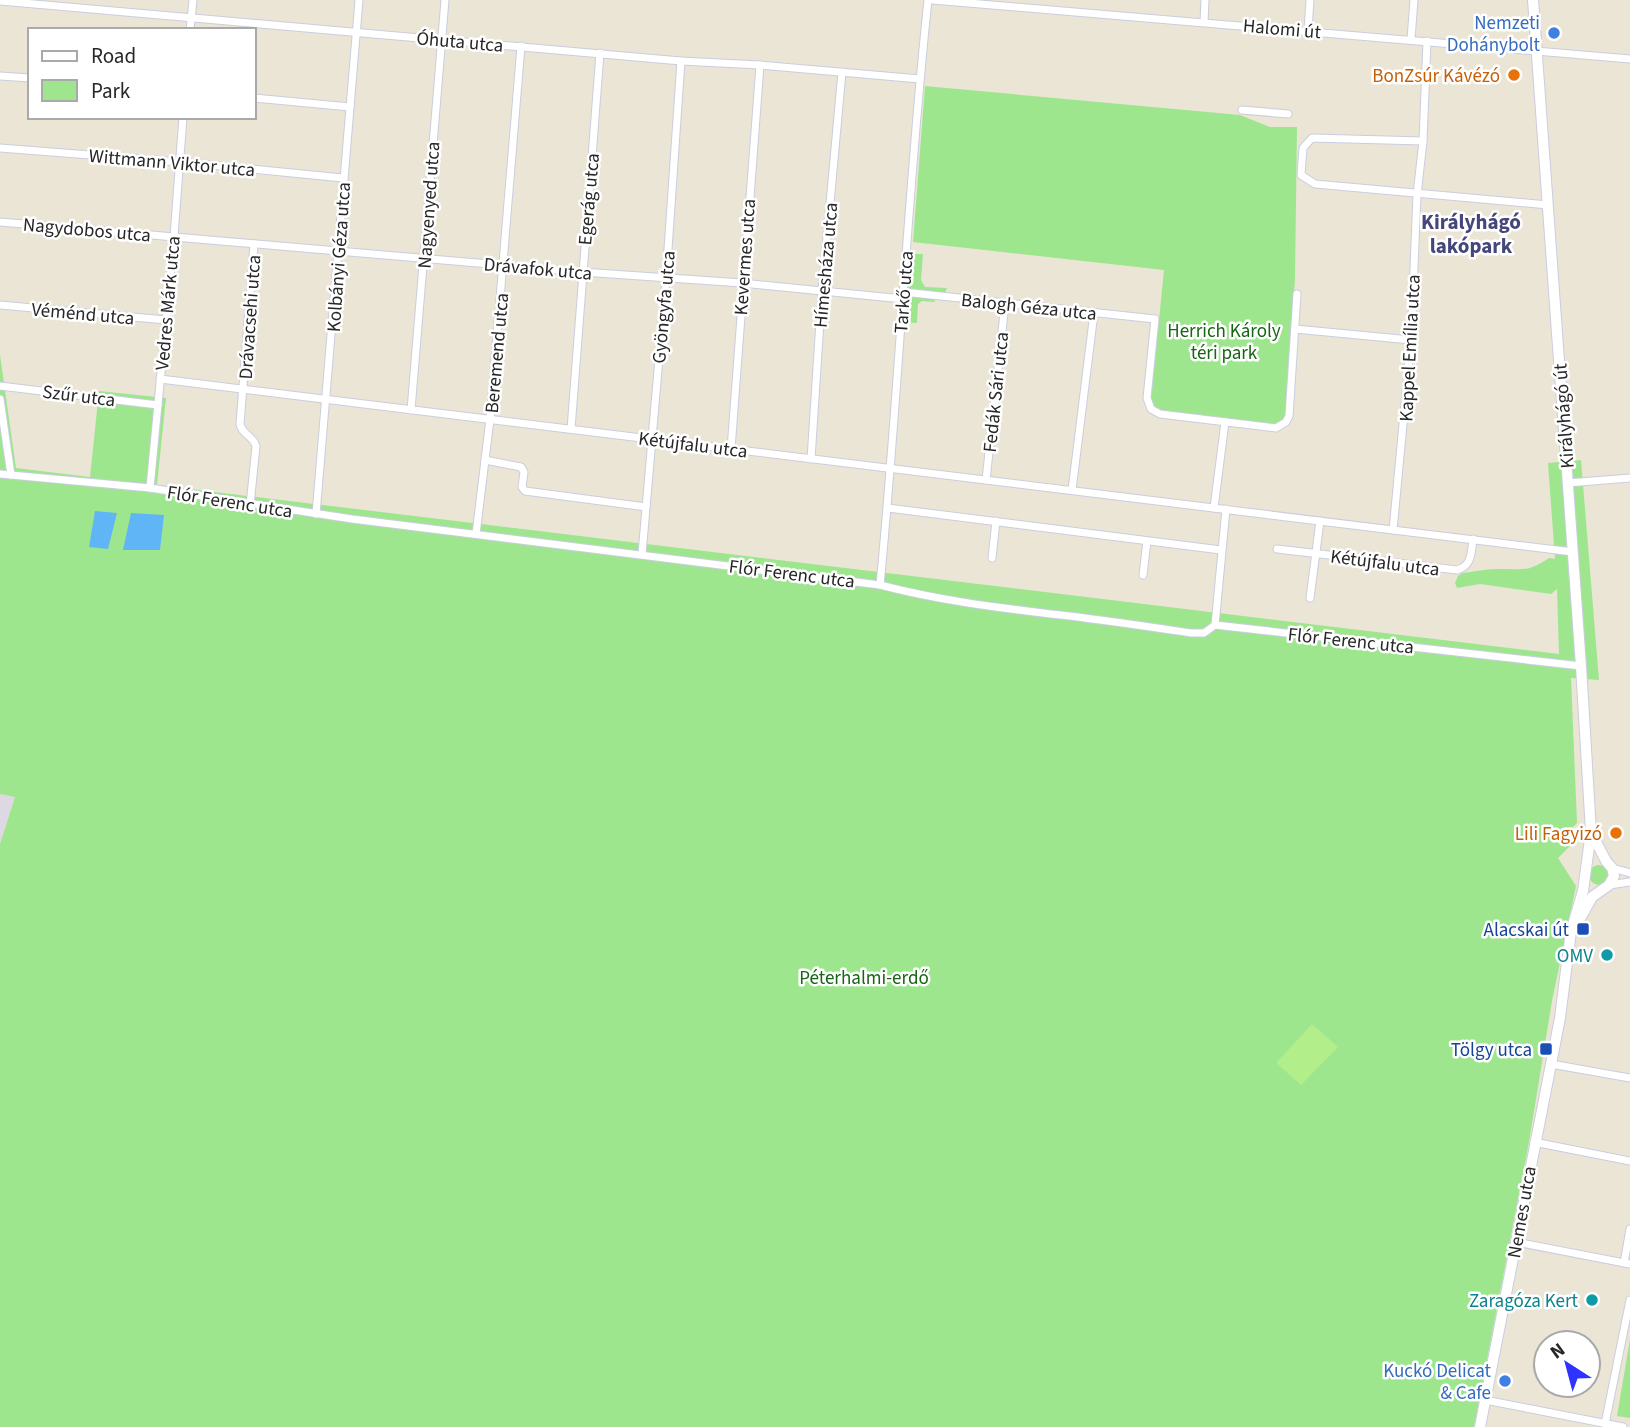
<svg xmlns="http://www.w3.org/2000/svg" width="1630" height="1427" font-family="'Source Sans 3',sans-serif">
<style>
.industrial{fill:#ddd8e2}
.green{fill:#9de68e}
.pitch{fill:#b2ee89}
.water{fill:#60b5f6}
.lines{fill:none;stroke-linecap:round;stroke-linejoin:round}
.street-casing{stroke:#cccce1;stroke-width:9}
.secondary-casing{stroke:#cccce1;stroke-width:12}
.street{stroke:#fff;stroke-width:7}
.secondary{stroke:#fff;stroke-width:10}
.shop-dot{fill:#3f7fe0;stroke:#fff;stroke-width:2.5}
.food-dot{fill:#e8710a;stroke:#fff;stroke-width:2.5}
.transit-dot{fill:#1a4fb4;stroke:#fff;stroke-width:2.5}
.culture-dot{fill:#0f9aa8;stroke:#fff;stroke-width:2.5}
.labels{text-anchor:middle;stroke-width:5;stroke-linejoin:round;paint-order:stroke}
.shop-label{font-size:19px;fill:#366cbe;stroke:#fff;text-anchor:end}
.street-label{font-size:19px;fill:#272727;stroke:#fff}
.food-label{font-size:19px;fill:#c56008;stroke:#fff;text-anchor:end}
.park-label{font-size:19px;fill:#176614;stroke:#fff}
.transit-label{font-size:19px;fill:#164399;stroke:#fff;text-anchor:end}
.culture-label{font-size:19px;fill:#0d838f;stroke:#fff;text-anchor:end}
.neighbourhood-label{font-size:21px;font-weight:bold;fill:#454679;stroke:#fff}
</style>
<rect width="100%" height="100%" fill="#ebe5d6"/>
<polygon class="industrial" points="0,794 15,797 0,844"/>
<g class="green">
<polygon points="925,86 1240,115 1270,127 1297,127 1295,278 1286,414 1281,421 1274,424 1160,410 1154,407 1151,399 1164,270 913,242"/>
<polygon points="908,254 923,254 921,280 925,287 947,288 945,293 906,290"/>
<polygon points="905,295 934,298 935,302 922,301 918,304 917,323 902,322"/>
<path d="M0 355 16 468 90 477 99 391 166 398 157 485 1559 654 1557 589 1551 594 1480 584 1457 588 1455 583 1458 576 1462 573C1473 572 1485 569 1496 569 1523 568 1525 574 1549 558L1555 559 1548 463 1581 460 1599 680 1571 678 1577 823 1571 829 1576 840 1558 858 1576 886 1552 1001 1529 1142 1474 1427H0V844L15 797 0 794Z"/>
<circle cx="1599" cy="875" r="10"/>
<polygon points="1630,1339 1630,1418 1617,1416"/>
</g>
<polygon class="pitch" points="1312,1024 1338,1047 1301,1085 1276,1063"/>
<g class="water">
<polygon points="95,511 117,513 108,549 89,547"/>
<polygon points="131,513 164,515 160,550 123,550"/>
</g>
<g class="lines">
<g class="street-casing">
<g id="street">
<polyline points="933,0 1630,59"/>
<polyline points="0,1 681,61 760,65 920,79"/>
<polyline points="1204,22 1205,0"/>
<polyline points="190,30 193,0"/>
<polyline points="1308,30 1310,0"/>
<polyline points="1411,39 1414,0"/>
<polyline points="0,76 30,78"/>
<polyline points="254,98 350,107"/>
<polyline points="1242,110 1288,114"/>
<polyline points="1423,141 1312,138 1303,148 1301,175 1315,184 1548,205"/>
<polyline points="0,148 180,162 343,178"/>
<polyline points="0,222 582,272 742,283 903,299"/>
<polyline points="903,292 1155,319 1147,398 1151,409 1160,414 1276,428 1286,422 1289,416 1297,294"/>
<polyline points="0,305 166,320"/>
<polyline points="1295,329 1411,340"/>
<polyline points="160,379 1573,552"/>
<polyline points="0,386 158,405"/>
<polyline points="0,399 11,475"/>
<polyline points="411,410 445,0"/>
<polyline points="571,429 600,53"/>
<polyline points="731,449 760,65"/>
<polyline points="811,459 822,291 842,72"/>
<polyline points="485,460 521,467 524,472 522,487 525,491 646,507"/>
<path d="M0 474 150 488 352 519 880 585C937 600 993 607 1051 614 1098 619 1144 626 1191 633H1204L1215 625 1581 666"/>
<polyline points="986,480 1005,304"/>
<polyline points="1568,483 1630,478"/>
<polyline points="150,488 174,236 183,117"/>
<polyline points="1072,490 1094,313"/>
<path d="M250 505 256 446C253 435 242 435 240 424L254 244"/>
<polyline points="888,508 1221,550"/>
<polyline points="1214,508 1225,422"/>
<polyline points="316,514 359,0"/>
<polyline points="1393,530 1411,340 1417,195 1423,141 1427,41"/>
<polyline points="476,534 490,419 521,46"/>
<path d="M1277 549 1457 570C1472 566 1471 553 1473 539"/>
<polyline points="642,554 666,278 681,61"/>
<polyline points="992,558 996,521"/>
<polyline points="1143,575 1147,541"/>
<path d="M880 585C899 390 907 194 928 0"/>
<polyline points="1310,598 1320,521"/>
<polyline points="1215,625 1226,509"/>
<polyline points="1612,868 1630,873"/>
<polyline points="1609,885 1630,882"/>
<polyline points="1551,1064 1630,1078"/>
<polyline points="1534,1142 1630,1161"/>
<polyline points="1516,1242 1630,1264"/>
<polyline points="1624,1263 1630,1229"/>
<polyline points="1485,1400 1623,1427"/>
<polyline points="1605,1424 1630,1300"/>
</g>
</g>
<g class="secondary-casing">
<g id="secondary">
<polyline points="1581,917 1592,897 1609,885 1614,876 1612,868 1606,861 1592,834"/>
<polyline points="1480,1427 1560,1018 1571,931 1583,891 1591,832 1581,666 1533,0"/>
</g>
</g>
<use href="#street" class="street"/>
<use href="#secondary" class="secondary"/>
</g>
<g class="shop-dot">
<circle cx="1554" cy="33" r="7"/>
<circle cx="1505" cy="1381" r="7"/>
</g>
<g class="food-dot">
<circle cx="1514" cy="75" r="7"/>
<circle cx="1616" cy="833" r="7"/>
</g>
<g class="transit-dot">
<rect x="1576" y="922" width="14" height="14" rx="3.5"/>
<rect x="1539" y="1042" width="14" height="14" rx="3.5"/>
</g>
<g class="culture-dot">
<circle cx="1607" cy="955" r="7"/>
<circle cx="1592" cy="1300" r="7"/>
</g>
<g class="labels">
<g class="shop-label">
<text x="1540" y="29">Nemzeti<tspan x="1540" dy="22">Dohánybolt</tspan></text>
<text x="1491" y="1377">Kuckó Delicat<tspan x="1491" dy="22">&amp; Cafe</tspan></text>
</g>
<g class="street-label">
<text transform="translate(1282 28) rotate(5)" y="7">Halomi út</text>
<text transform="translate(460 41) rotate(5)" y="7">Óhuta utca</text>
<text transform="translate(172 162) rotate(5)" y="7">Wittmann Viktor utca</text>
<text transform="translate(588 199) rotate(-85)" y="7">Egerág utca</text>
<text transform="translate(428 205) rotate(-86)" y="7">Nagyenyed utca</text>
<text transform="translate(87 229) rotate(5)" y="7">Nagydobos utca</text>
<text transform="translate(338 257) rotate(-86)" y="7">Kolbányi Géza utca</text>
<text transform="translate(744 257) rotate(-86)" y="7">Kevermes utca</text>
<text transform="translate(825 265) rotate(-85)" y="7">Hímesháza utca</text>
<text transform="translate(538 268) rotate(5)" y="7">Drávafok utca</text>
<text transform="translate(903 292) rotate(-86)" y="7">Tarkő utca</text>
<text transform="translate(167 303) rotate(-85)" y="7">Vedres Márk utca</text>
<text transform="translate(1029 306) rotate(6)" y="7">Balogh Géza utca</text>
<text transform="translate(663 307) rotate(-85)" y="7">Gyöngyfa utca</text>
<text transform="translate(83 313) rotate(5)" y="7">Véménd utca</text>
<text transform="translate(249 317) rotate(-86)" y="7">Drávacsehi utca</text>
<text transform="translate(1409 348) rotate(-87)" y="7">Kappel Emília utca</text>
<text transform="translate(496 353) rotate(-85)" y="7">Beremend utca</text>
<text transform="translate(995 392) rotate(-84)" y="7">Fedák Sári utca</text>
<text transform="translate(79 395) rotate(7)" y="7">Szűr utca</text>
<text transform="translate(1563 416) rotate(-94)" y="7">Királyhágó út</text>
<text transform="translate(693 444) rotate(7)" y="7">Kétújfalu utca</text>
<text transform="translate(230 501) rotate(9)" y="7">Flór Ferenc utca</text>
<text transform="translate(1385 562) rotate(7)" y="7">Kétújfalu utca</text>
<text transform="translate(792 573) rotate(7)" y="7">Flór Ferenc utca</text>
<text transform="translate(1351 640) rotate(6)" y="7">Flór Ferenc utca</text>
<text transform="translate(1521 1212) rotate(-80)" y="7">Nemes utca</text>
</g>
<g class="food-label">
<text x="1500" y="82">BonZsúr Kávézó</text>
<text x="1602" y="840">Lili Fagyizó</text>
</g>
<g class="park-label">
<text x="1224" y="337">Herrich Károly<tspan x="1224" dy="22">téri park</tspan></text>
<text x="864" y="984">Péterhalmi-erdő</text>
</g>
<g class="transit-label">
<text x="1569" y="936">Alacskai út</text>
<text x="1532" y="1056">Tölgy utca</text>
</g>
<g class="culture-label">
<text x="1593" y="962">OMV</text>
<text x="1578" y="1307">Zaragóza Kert</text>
</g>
<g class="neighbourhood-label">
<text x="1471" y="229">Királyhágó<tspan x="1471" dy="24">lakópark</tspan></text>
</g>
</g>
<rect x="28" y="28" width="228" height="91" fill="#ffffff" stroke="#a9a9a9" stroke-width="2"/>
<rect x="42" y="51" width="35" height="10" fill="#ffffff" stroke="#a9a9a9" stroke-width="2"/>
<text x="91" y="63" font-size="21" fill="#272727">Road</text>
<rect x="42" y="80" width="35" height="21" fill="#9de68e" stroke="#a9a9a9" stroke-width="2"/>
<text x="91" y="98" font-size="21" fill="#272727">Park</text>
<g transform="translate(1567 1364) rotate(324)"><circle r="33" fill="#ffffff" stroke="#a9a9a9" stroke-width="2"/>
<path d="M0-5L12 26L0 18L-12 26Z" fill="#2f33ff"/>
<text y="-10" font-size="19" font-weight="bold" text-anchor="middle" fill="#272727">N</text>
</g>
</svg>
